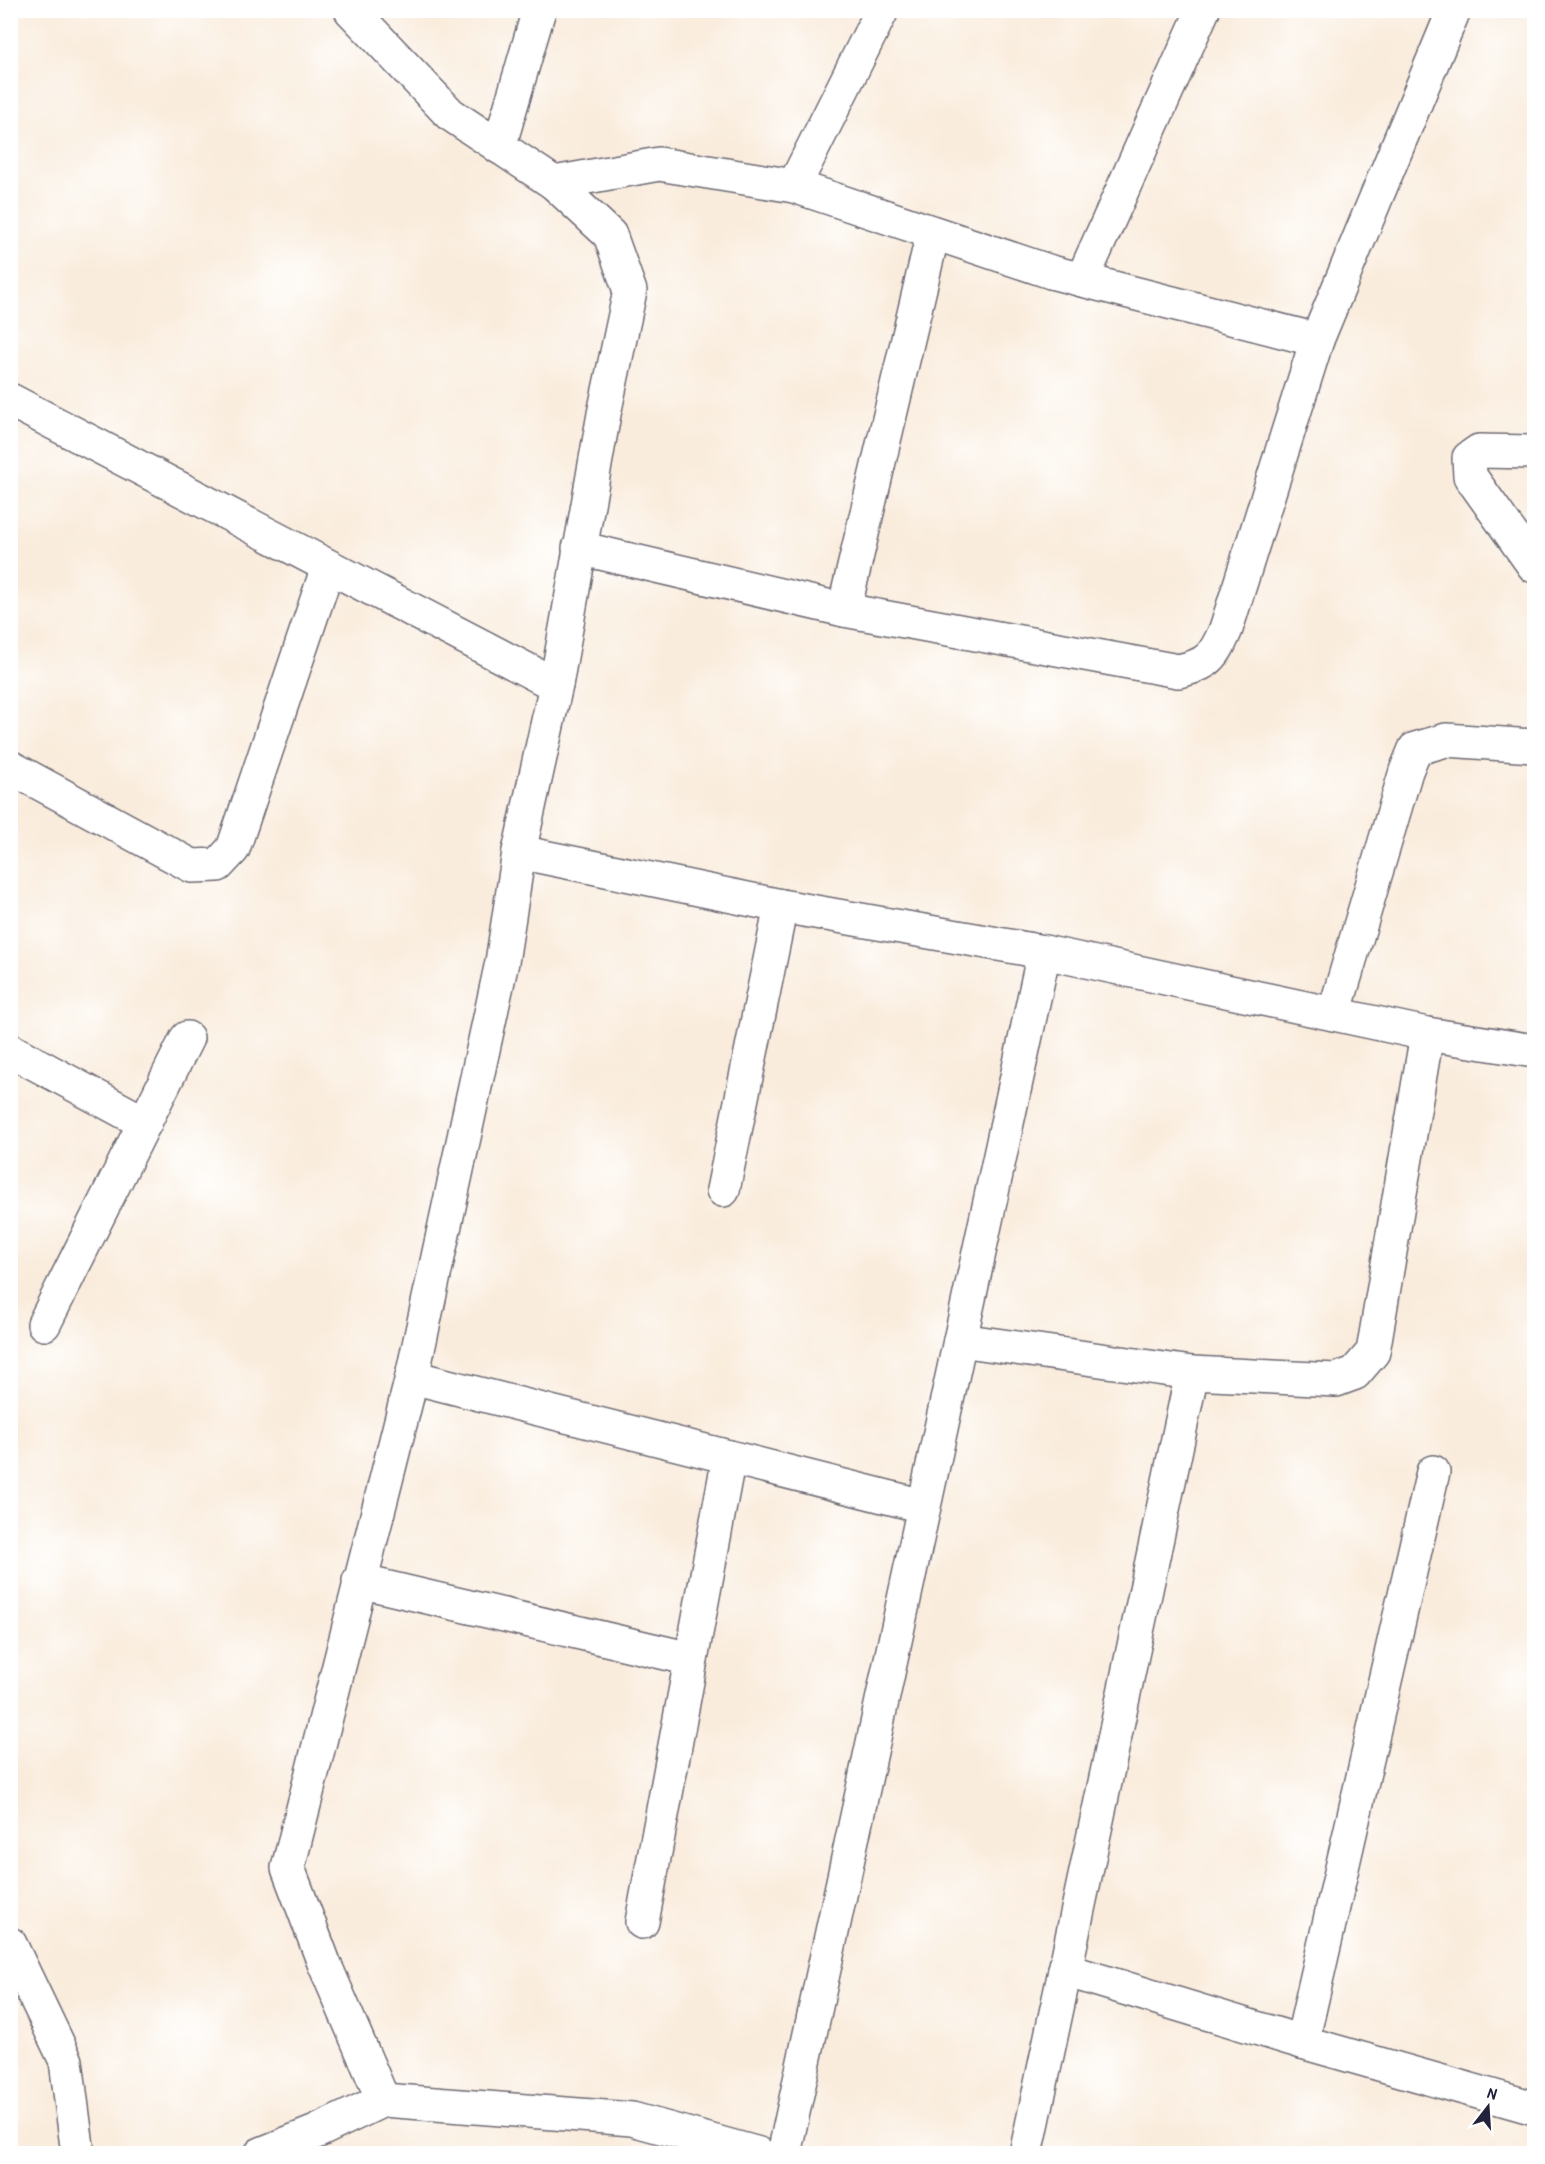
<svg xmlns="http://www.w3.org/2000/svg" width="1545" height="2164" font-family="'Patrick Hand',sans-serif">
<style>
.lines{fill:none;stroke-linecap:round;stroke-linejoin:round}
.minor-casing{stroke:#6d6973;stroke-width:36}
.major-casing{stroke:#6d6973;stroke-width:36}
.minor{stroke:#fff;stroke-width:33}
.major{stroke:#fff;stroke-width:33}
</style>
<rect width="100%" height="100%" fill="#fff"/>
<filter id="ink" filterUnits="userSpaceOnUse"><feTurbulence type="fractalNoise" baseFrequency=".0167" numOctaves="2"/><feDisplacementMap in="SourceGraphic" scale="12" xChannelSelector="R" yChannelSelector="G"/><feConvolveMatrix kernelMatrix="1 2 1 2 8 2 1 2 1" color-interpolation-filters="sRGB"/></filter>
<filter id="wash" filterUnits="userSpaceOnUse"><feTurbulence type="fractalNoise" baseFrequency=".008" numOctaves="4" result="noise"/><feDisplacementMap in="SourceGraphic" scale="24" xChannelSelector="R" yChannelSelector="G"/><feGaussianBlur stdDeviation="1.35" result="paint"/><feColorMatrix in="noise" values="0 0 0 0 0 0 0 0 0 0 0 0 0 0 0 0 0 1.4 0 .05"/><feComposite in="paint" operator="in"/></filter>
<g filter="url(#wash)">
<rect width="100%" height="100%" fill="#f9ecdc"/>
</g>
<g filter="url(#ink)">
<g class="lines">
<g class="minor-casing">
<g id="minor">
<polyline points="351,10 450,114 554,183 610,235 630,291 604,414 556,685 519,852 502,962 412,1377 288,1868 324,1963 383,2100"/>
<polyline points="499,147 539,10"/>
<polyline points="554,183 659,164 794,186 1051,272 1317,340"/>
<polyline points="794,186 882,10"/>
<polyline points="1082,280 1203,10"/>
<polyline points="10,400 556,685"/>
<polyline points="1534,452 1479,451 1469,458 1470,476 1534,566"/>
<path d="M579 548 844 610 1178 671C1208 665 1214 657 1226 629L1317 340 1454 10"/>
<polyline points="844,610 933,233"/>
<polyline points="10,767 192,866 218,865 233,849 328,567"/>
<polyline points="519,852 781,906 1044,952 1427,1034 1534,1051"/>
<polyline points="1334,1014 1406,771 1415,749 1446,740 1534,746"/>
<polyline points="10,1050 145,1123"/>
<polyline points="723,1190 781,906"/>
<polyline points="44,1324 187,1038"/>
<polyline points="960,1340 1192,1373"/>
<polyline points="412,1377 923,1506"/>
<polyline points="359,1581 691,1659"/>
<polyline points="642,1922 729,1457"/>
<polyline points="1065,1970 1302,2042 1534,2108"/>
<polyline points="1302,2042 1433,1472"/>
<polyline points="784,2154 1044,952"/>
<polyline points="1026,2154 1192,1373 1336,1380 1355,1373 1373,1352 1427,1034"/>
</g>
</g>
<g class="major-casing">
<g id="major">
<polyline points="10,1944 66,2061 78,2154"/>
<polyline points="261,2154 316,2132 383,2100 632,2119 759,2154"/>
</g>
</g>
<use href="#minor" class="minor"/>
<use href="#major" class="major"/>
</g>
</g>
<rect width="1545" height="2164" fill="none" stroke="#fff" stroke-width="36"/>
<g transform="translate(1488 2107) rotate(17)" stroke="#ffffff" stroke-width="4.5" paint-order="stroke">
<path d="M0-4.5L10 22L0 15L-10 22Z" fill="#22223b"/>
<text y="-9" font-size="16" font-weight="bold" text-anchor="middle" fill="#22223b">N</text>
</g>
</svg>
